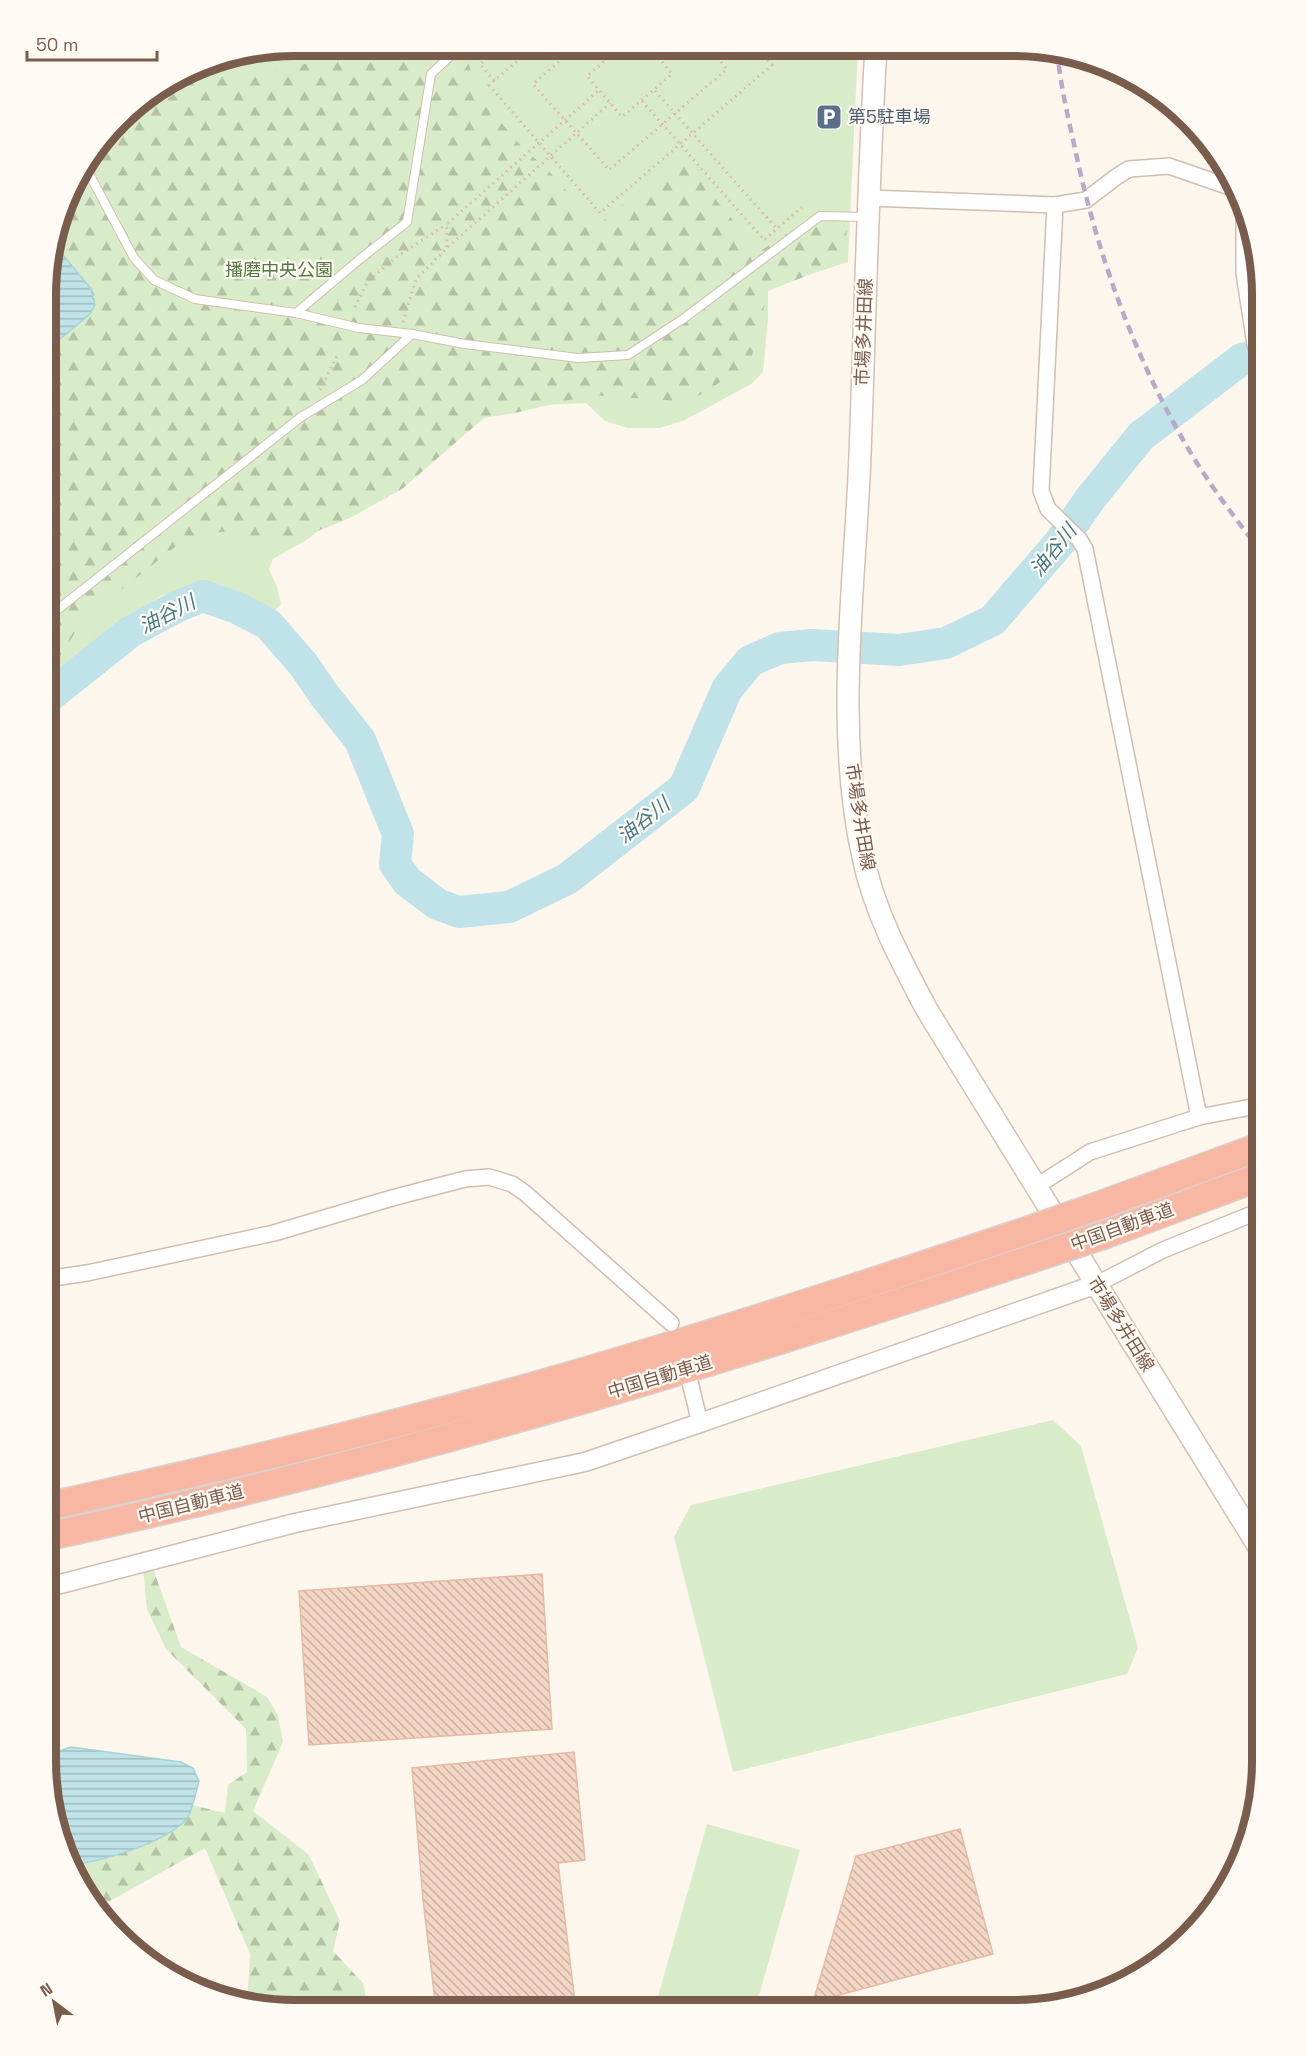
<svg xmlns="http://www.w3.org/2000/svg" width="1307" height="2056" font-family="'Space Grotesk','Noto Sans JP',sans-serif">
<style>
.green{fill:#d8ecc9}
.forest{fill:url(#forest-firs)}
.water{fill:url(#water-rules);stroke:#a5d3da;stroke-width:1.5}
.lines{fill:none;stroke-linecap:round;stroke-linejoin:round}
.river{stroke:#bfe3e8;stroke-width:32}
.building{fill:url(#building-back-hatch);stroke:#e6bba3;stroke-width:1.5}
.service-casing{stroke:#d1beb0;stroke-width:10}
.minor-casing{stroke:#d1beb0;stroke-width:18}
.tertiary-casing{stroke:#d1beb0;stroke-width:21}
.secondary-casing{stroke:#d6c0b0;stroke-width:24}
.motorway-casing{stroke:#dad1cd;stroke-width:30}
.path{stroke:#d9b8a5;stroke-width:3;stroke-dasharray:1.5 4.5;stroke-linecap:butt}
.service{stroke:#fff;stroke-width:8}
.minor{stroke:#fff;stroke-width:15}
.tertiary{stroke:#fff;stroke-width:18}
.secondary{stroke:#fff;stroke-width:21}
.motorway{stroke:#f7b7a3;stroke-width:27}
.rail{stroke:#b9a8c9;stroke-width:4.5;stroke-dasharray:9 6;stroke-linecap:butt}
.motorway-bridge-casing{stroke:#dad1cd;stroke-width:30;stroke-linecap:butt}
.motorway-bridge{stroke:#f7b7a3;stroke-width:27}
.labels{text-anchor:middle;stroke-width:4.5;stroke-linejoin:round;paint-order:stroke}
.service-label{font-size:18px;fill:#4e5e75;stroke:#fffaf3;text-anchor:start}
.park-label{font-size:18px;fill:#537a41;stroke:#fffaf3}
.street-label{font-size:18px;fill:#7a5c4d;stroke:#fffaf3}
.water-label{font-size:20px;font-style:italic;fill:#437c86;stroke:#fffaf3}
.rim{fill:none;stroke:#7a5c4d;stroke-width:8}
</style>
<defs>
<pattern id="forest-firs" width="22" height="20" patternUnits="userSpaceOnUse" patternTransform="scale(1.5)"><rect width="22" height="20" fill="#d8ecc9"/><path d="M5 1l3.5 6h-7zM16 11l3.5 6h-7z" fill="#b4c2a5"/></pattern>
<pattern id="water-rules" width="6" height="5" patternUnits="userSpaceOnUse" patternTransform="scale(1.5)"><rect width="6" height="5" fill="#bfe3e8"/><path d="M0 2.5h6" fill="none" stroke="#a0bbbe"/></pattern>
<pattern id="building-back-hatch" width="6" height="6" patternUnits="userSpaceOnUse" patternTransform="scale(1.5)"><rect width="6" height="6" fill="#f3d5c3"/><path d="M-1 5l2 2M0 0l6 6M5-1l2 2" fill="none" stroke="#cab0a1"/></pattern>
</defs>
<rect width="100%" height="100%" fill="#fdf6ec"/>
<g class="green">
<polygon points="295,45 858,47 848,262 768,288 768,318 763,372 751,384 685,420 660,428 628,428 605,421 586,403 521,406 454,419 368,492 308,539 273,559 269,569 277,587 281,604 273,612 242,594 223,587 206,586 162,595 55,675 47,664 47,262 71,184 130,107 199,64"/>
<polygon points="1053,1420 1081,1446 1138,1648 1127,1674 733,1772 674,1537 691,1505"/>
<polygon points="707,1824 800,1850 755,2010 654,2010"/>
</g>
<g class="forest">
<polygon points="389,45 454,45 465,54 481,99 522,147 548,170 597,226 680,156 759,252 809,219 847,229 842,262 768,291 750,363 689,402 591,395 515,413 484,418 402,489 350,518 283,545 227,531 185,539 82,621 47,678 47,262 71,184 130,107 187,71 238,79"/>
<polygon points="152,1566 181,1647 267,1697 278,1715 283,1742 253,1811 309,1855 340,1921 333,1951 363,1983 369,2009 262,2009 247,2005 250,1954 205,1848 94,1910 69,1865 88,1863 187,1819 192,1805 225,1813 228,1785 247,1772 246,1729 166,1649 147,1609 143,1569"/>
</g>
<g class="water">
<polygon points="53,243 91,289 95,305 90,314 47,350 47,262"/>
<path d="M71 1747 181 1762 193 1768 199 1781C196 1790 192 1814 186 1820 162 1844 101 1862 69 1865L64 1857 45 1759 59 1751Z"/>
</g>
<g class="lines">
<polyline class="river" points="46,699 130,632 176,607 203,596 235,607 268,624 303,664 325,696 360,740 398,834 395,864 407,881 437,904 459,912 509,907 567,879 684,788 727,689 750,661 780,648 813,645 899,650 946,643 993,620 1060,542 1090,499 1141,436 1242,359 1262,354"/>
</g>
<g class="building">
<polygon points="542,1574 552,1729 309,1745 299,1591"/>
<polygon points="574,1752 585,1860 558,1863 575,2002 515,2010 436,2009 423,1900 412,1768"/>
<polygon points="960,1829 993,1954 813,2002 856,1856"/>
</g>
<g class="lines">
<g class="service-casing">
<g id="service">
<polyline points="85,166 134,258 154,280 195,299 296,313 359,328 412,334 465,344 578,358 628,355 683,319 820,216 868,217"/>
<polyline points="296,313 360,259 407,222 431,74 462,45"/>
<polyline points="47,618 301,417 362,380 412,334"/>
</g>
</g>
<g class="minor-casing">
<g id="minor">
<polyline points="869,198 1055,205 1086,200 1116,177 1129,169 1169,166 1238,190"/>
<polyline points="1055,205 1041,491 1048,509 1079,539 1085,549 1199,1117"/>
<polyline points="1244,206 1244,273 1255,344 1262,370"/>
<polyline points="1037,1186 1090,1152 1199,1117 1262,1105"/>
<polyline points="46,1279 87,1273 274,1233 392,1198 465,1179 489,1177 512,1184 525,1193 671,1323"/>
<polyline points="1097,1284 1163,1250 1262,1210"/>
<polyline points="689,1378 700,1423"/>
</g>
</g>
<g class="tertiary-casing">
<polyline id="tertiary" points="45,1588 295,1523 585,1462 700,1423 1097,1284"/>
</g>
<g class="secondary-casing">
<path id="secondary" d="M876 47C868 182 865 319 860 455 855 588 834 725 863 857 874 911 901 961 927 1010L1262 1552"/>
</g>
<g class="motorway-casing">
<g id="motorway">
<polyline points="1092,1208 1262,1146"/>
<polyline points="1104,1235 1262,1176"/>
<path d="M45 1507C246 1462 446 1414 643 1354 773 1315 901 1273 1029 1230"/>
<path d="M45 1537C382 1465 713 1365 1040 1256"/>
</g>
</g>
<g class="path">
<polyline points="535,46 489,85 600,213 772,65 755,46"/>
<polyline points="577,46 533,84 609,170 727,69 707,46"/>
<polyline points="593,46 606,60"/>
<polyline points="622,46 587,76 622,117 672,74 649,46"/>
<polyline points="660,59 674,46"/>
<polyline points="494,81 480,64 502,46"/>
<polyline points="655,91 777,229"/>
<polyline points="642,101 764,240 802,207"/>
<polyline points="447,247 447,224 599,90"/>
<polyline points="355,307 368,281 398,256 447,224"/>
<polyline points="403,322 416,279 447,248 610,103"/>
<polyline points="320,390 338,354"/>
</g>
<use href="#service" class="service"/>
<use href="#minor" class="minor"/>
<use href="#tertiary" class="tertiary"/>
<use href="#secondary" class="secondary"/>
<use href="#motorway" class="motorway"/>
<path class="rail" d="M1057 50C1060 82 1067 113 1074 144 1096 250 1132 352 1186 445 1208 483 1235 518 1262 553"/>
<g class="motorway-bridge-casing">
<g id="motorway-bridge">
<polyline points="1029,1230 1092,1208"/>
<polyline points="1040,1256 1104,1235"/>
</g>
</g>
<use href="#motorway-bridge" class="motorway-bridge"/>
</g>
<defs>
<g id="parking-square" transform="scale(1.35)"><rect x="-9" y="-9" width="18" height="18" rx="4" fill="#5c6f8a" stroke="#fffaf3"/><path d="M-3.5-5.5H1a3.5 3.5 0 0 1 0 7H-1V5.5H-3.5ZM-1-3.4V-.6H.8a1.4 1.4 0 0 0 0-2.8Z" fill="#fff"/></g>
</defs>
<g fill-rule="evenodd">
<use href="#parking-square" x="829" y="117"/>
</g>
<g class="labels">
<g class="service-label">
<text x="848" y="123">第5駐車場</text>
</g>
<g class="park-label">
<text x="279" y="276">播磨中央公園</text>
</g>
<g class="street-label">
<text transform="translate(864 332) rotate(-88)" y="6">市場多井田線</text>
<text transform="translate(860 817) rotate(81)" y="6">市場多井田線</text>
<text transform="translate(1122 1227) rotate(-20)" y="6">中国自動車道</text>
<text transform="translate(1121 1324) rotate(58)" y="6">市場多井田線</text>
<text transform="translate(660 1377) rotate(-17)" y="6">中国自動車道</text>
<text transform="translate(191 1504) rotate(-14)" y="6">中国自動車道</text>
</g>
<g class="water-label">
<text transform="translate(1053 550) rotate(-51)" y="7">油谷川</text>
<text transform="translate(167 614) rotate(-27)" y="7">油谷川</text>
<text transform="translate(643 820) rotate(-38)" y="7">油谷川</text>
</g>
</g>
<path d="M0 0H1307V2056H0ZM295 56H1013A239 239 0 0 1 1252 295V1761A239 239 0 0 1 1013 2000H295A239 239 0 0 1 56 1761V295A239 239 0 0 1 295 56Z" fill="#fffaf3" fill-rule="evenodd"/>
<path class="rim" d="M295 56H1013A239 239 0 0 1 1252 295V1761A239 239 0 0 1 1013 2000H295A239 239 0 0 1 56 1761V295A239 239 0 0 1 295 56Z"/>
<g transform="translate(54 2002) rotate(328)" stroke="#fffaf3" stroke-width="4.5" paint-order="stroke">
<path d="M0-4.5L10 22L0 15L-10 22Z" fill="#7a5c4d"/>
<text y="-9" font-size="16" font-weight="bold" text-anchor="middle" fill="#7a5c4d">N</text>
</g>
<path d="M27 51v9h130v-9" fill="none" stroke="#7a5c4d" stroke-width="3"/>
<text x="36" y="51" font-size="18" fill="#7a5c4d" stroke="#fffaf3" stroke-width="4.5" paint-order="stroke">50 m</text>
</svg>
